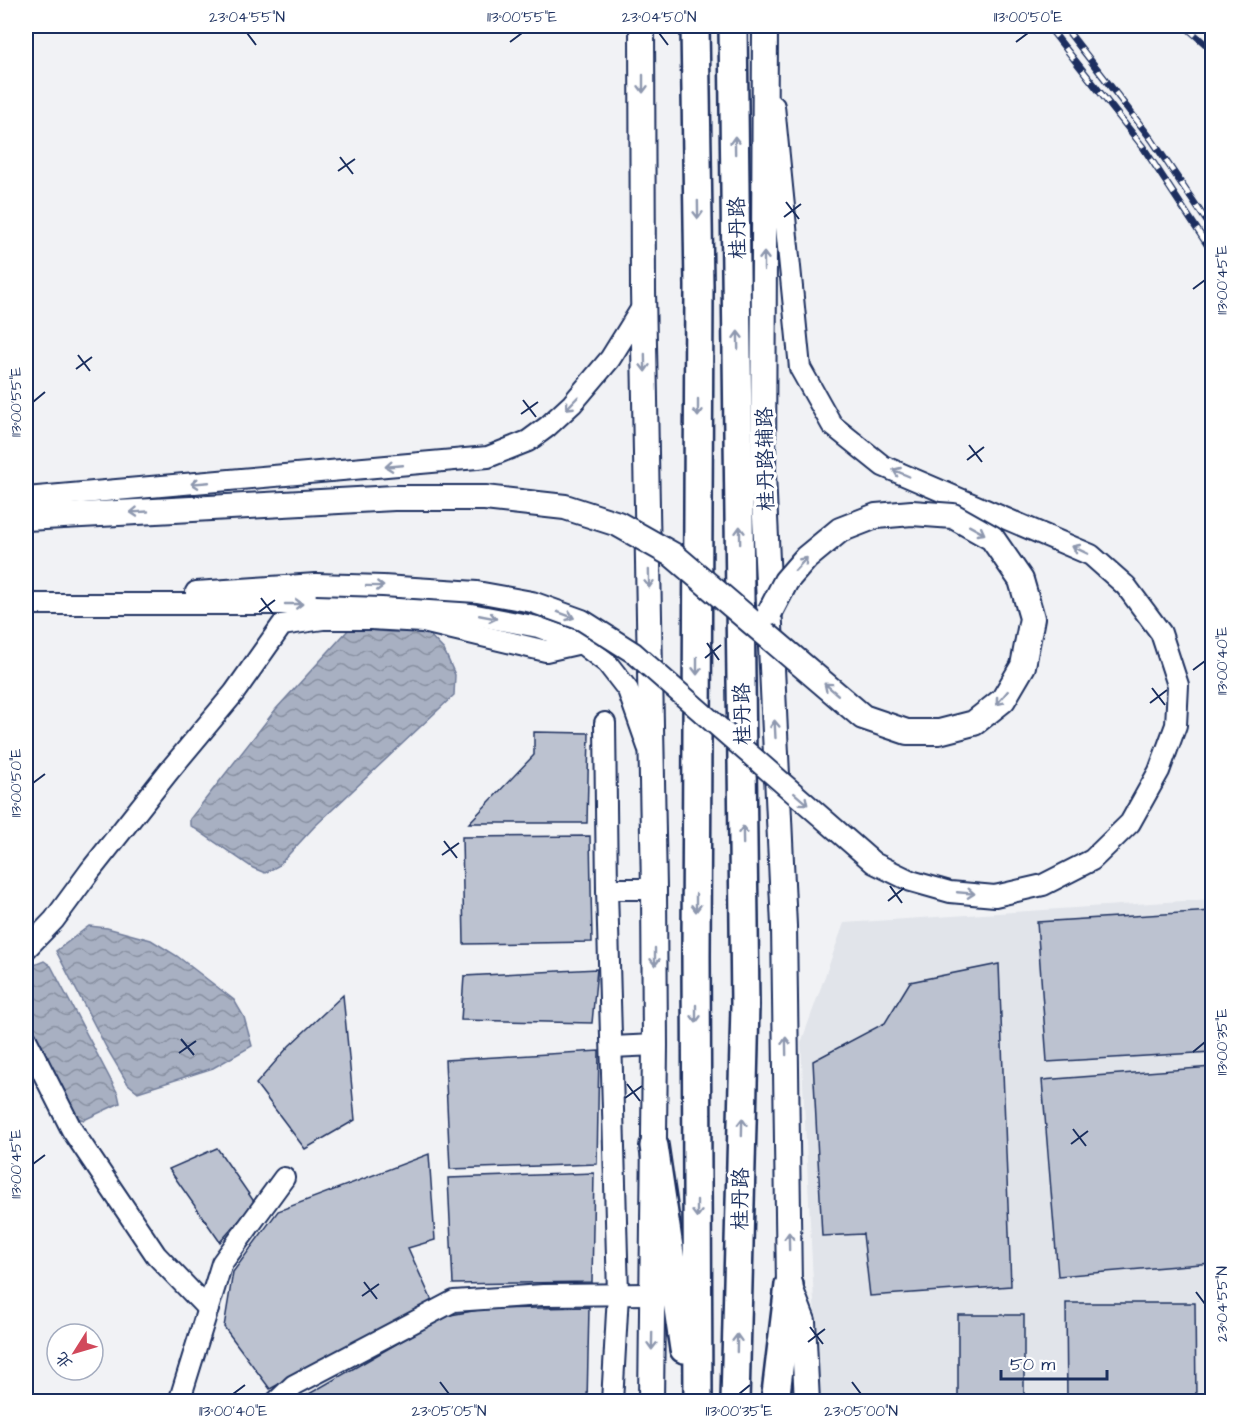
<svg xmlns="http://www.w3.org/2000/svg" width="1238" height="1427" font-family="'Architects Daughter','LXGW WenKai TC',sans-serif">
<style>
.built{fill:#e1e4ea}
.water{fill:url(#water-waves);stroke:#707c9a;stroke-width:1.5}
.building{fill:#bcc2d0;stroke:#1b2f5e;stroke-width:1.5}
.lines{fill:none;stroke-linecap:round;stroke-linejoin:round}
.minor-casing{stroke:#1b2f5e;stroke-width:24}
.major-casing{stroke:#1b2f5e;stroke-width:28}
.highway-casing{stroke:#1b2f5e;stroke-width:32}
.minor{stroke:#fff;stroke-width:20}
.major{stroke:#fff;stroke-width:24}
.highway{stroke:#fff;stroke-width:27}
.rail-casing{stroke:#1b2f5e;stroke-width:7}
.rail{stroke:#fff;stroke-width:4.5;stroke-dasharray:14;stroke-linecap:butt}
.minor-bridge-casing{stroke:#1b2f5e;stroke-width:24;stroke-linecap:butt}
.major-bridge-casing{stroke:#1b2f5e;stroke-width:28;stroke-linecap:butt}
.minor-bridge{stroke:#fff;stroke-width:20}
.major-bridge{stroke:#fff;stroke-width:24}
.oneway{stroke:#8d97ae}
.ticks{fill:none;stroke:#1b2f5e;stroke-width:2}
.labels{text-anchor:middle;stroke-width:6;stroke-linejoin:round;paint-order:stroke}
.street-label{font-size:21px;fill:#1b2f5e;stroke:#fff}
.neatline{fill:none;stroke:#1b2f5e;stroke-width:2}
.ticks-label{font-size:15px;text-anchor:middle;fill:#1b2f5e}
</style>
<defs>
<pattern id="water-waves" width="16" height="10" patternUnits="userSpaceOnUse" patternTransform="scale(1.5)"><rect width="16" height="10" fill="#a8b0c2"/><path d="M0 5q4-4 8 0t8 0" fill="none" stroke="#8890a1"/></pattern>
</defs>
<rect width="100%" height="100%" fill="#f1f2f5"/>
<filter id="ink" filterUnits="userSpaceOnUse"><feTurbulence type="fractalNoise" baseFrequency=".0167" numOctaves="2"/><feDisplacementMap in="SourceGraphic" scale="12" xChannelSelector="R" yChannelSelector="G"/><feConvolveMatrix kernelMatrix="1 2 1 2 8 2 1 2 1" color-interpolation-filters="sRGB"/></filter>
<g filter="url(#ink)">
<polygon class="built" points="1212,899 1212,1401 819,1401 801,1043 844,923"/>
<g class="water">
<polygon points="350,628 390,632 426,631 444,650 455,675 454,695 314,827 278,866 265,873 253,868 190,825 190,819 276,709"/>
<polygon points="89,926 107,928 151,940 177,956 234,1000 244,1017 252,1046 213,1068 138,1092 128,1084 106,1047 56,951"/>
<polygon points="44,961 51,966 118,1094 120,1103 84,1120 73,1117 26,1014 26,972 29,967"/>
</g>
<g class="building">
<polygon points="534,732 589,733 587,823 469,823 534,755"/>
<polygon points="590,836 592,942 464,944 462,837"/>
<polygon points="1212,911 1212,1052 1047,1062 1037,922"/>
<polygon points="999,964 1011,1286 870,1296 863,1234 822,1236 813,1061 885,1023 910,982"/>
<polygon points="597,969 592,1023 461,1020 464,976"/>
<polygon points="343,995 355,1120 305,1149 256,1084 289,1046"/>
<polygon points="599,1051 597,1164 450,1169 445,1060"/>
<polygon points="1212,1067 1212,1263 1058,1276 1042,1080"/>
<polygon points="217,1148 255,1203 220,1242 169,1169"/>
<polygon points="429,1154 435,1240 408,1248 432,1301 270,1389 224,1327 233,1272 278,1211"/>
<polygon points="594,1173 592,1282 453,1284 448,1178"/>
<polygon points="1066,1303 1195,1303 1196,1402 1067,1402"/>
<polygon points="589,1307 587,1402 295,1402 445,1316 484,1309"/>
<rect x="958" y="1315" width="66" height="87"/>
</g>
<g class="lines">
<g class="minor-casing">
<g id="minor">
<polyline points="774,106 800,368 832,425 883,466 1091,555 1126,586"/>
<polyline points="26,498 488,457 528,441 547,427 572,404 610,359 643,306"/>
<polyline points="196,592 316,584"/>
<polyline points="26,604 348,604 450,610 538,627 581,643 607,663 628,690 648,747"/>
<polyline points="605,723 607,889 618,1294 612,1402"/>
<polyline points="607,889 654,889"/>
<polyline points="26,949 54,920 90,871 169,771 234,693 282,625 323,619 371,619 423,622 546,651 581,643"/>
<polyline points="26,1039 72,1130 156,1255 208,1309"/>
<polyline points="612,1047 655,1045"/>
<polyline points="179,1402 222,1263 284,1178"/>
<polyline points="276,1402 294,1385 454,1301 543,1295 652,1294"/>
</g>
</g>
<g class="major-casing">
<g id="major">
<polyline points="642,26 643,290 654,889 655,1045 651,1402"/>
<polyline points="765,26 763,474 784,926 789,1285 803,1321 807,1402"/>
<polyline points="26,518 302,503"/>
</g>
</g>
<g class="highway-casing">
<g id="highway">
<polyline points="695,26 699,286 696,956 698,1402"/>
<polyline points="733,26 745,1005 735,1402"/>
<polyline points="654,1146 684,1349"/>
<polyline points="775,1402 789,1285"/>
</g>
</g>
<use href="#minor" class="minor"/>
<use href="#major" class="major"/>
<use href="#highway" class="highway"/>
<g class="rail-casing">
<g id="rail">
<polyline points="1048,26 1143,147 1212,252"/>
<polyline points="1064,26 1152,140 1212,229"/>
<polyline points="1185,26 1212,50"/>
</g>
</g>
<use href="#rail" class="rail"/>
<g class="minor-bridge-casing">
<polyline id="minor-bridge" points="316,584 383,586 477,592 532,602 582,620 634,653 874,863 911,881 950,892 995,896 1043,885 1092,860 1130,823 1159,771 1176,725 1178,685 1161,633 1126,586"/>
</g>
<g class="major-bridge-casing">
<polyline id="major-bridge" points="302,503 394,498 485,498 565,507 618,524 673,555 863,717 907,732 939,732 974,723 1003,700 1023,666 1032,618 1021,580 992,538 953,516 912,513 876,516 840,530 806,558 786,581 770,612"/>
</g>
<use href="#minor-bridge" class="minor-bridge"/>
<use href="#major-bridge" class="major-bridge"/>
</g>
<defs><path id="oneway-shaft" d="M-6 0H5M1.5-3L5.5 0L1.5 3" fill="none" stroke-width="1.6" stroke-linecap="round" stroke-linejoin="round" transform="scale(1.5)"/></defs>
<g class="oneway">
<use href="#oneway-shaft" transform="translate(643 84) rotate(90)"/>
<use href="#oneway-shaft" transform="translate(735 145) rotate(-91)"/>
<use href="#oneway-shaft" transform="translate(698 210) rotate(89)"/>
<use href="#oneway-shaft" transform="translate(764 261) rotate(-90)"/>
<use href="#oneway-shaft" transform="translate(738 340) rotate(-91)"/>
<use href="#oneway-shaft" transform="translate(645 363) rotate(89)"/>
<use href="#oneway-shaft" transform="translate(572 403) rotate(134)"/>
<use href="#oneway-shaft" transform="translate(698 408) rotate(90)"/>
<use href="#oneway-shaft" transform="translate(394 466) rotate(175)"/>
<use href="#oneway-shaft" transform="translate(901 473) rotate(-157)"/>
<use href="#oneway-shaft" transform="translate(200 483) rotate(175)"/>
<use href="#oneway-shaft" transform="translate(139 512) rotate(177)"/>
<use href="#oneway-shaft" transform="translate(977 530) rotate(29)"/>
<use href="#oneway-shaft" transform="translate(740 535) rotate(-91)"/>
<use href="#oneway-shaft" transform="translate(1080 550) rotate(-155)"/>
<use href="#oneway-shaft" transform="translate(801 564) rotate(-47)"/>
<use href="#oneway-shaft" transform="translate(649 579) rotate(89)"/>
<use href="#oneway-shaft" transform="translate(375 586) rotate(1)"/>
<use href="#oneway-shaft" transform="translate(294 604)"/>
<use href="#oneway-shaft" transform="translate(566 615) rotate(21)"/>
<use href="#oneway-shaft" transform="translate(488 617) rotate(11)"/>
<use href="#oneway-shaft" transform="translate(697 666) rotate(90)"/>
<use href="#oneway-shaft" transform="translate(831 689) rotate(-140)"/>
<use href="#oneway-shaft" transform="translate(1002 698) rotate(130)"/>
<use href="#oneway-shaft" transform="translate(775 729) rotate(-93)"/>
<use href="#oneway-shaft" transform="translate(801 799) rotate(41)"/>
<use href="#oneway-shaft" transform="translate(743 835) rotate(-91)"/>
<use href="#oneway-shaft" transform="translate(966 893) rotate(5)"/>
<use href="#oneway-shaft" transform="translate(696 903) rotate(90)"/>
<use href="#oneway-shaft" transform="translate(655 957) rotate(90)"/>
<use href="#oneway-shaft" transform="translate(696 1014) rotate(90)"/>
<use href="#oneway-shaft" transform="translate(786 1046) rotate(-91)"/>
<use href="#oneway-shaft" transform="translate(742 1127) rotate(-89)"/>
<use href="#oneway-shaft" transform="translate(697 1209) rotate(90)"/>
<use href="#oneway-shaft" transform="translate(789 1241) rotate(-91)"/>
<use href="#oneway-shaft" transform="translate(652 1341) rotate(91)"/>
<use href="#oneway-shaft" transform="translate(737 1343) rotate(-89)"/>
</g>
</g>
<path class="ticks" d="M247 33 256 45M659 33 668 45M510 42 522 33M1016 42 1028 33M340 157 353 174M338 171 355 159M786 202 799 219M784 217 801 204M1193 289 1205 280M78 355 90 371M76 369 92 357M523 400 536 417M33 402 45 392M521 414 538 402M969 445 982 462M967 460 984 447M261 598 273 614M259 612 275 600M707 643 719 660M705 658 721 645M1193 670 1205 661M1152 688 1165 705M1150 703 1167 690M33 783 45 774M444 841 457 858M442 855 459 843M890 886 902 903M888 901 904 888M181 1039 194 1055M1193 1052 1205 1042M179 1053 196 1041M627 1084 640 1101M625 1098 642 1086M1073 1129 1086 1146M1071 1144 1088 1131M33 1164 45 1155M364 1282 377 1299M1196 1292 1205 1304M362 1296 379 1284M810 1327 823 1344M808 1342 825 1329M440 1382 449 1394M852 1382 861 1394M233 1394 245 1385M739 1394 750 1385"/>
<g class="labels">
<g class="street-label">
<text transform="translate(737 228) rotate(-91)" y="7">桂丹路</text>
<text transform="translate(765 459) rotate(-91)" y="7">桂丹路辅路</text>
<text transform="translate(742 714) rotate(-91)" y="7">桂丹路</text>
<text transform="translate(740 1199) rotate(-89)" y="7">桂丹路</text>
</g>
</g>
<rect width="1238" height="1427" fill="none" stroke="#fff" stroke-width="66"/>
<g transform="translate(75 1352) rotate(233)"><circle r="28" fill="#ffffff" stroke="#a4acbf" stroke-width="1.5"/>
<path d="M0-4.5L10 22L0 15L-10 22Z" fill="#d1495b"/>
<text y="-9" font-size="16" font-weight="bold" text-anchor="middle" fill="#1b2f5e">北</text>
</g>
<path d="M1001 1370v9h106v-9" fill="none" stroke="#1b2f5e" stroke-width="3"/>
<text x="1010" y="1370" font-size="18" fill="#1b2f5e" stroke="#ffffff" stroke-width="4.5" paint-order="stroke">50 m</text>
<rect x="33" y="33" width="1172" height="1361" class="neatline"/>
<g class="ticks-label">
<text x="247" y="22">23°04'55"N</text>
<text x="522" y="22">113°00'55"E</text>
<text x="659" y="22">23°04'50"N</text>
<text x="1028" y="22">113°00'50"E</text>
<text transform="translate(1222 280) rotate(-90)" y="5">113°00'45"E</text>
<text transform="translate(16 402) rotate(-90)" y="5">113°00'55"E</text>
<text transform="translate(1222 661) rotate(-90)" y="5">113°00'40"E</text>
<text transform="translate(16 783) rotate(-90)" y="5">113°00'50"E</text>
<text transform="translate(1222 1042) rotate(-90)" y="5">113°00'35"E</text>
<text transform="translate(16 1164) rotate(-90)" y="5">113°00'45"E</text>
<text transform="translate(1222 1304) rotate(-90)" y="5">23°04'55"N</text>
<text x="233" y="1416">113°00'40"E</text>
<text x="449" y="1416">23°05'05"N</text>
<text x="739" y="1416">113°00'35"E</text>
<text x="861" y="1416">23°05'00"N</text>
</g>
</svg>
